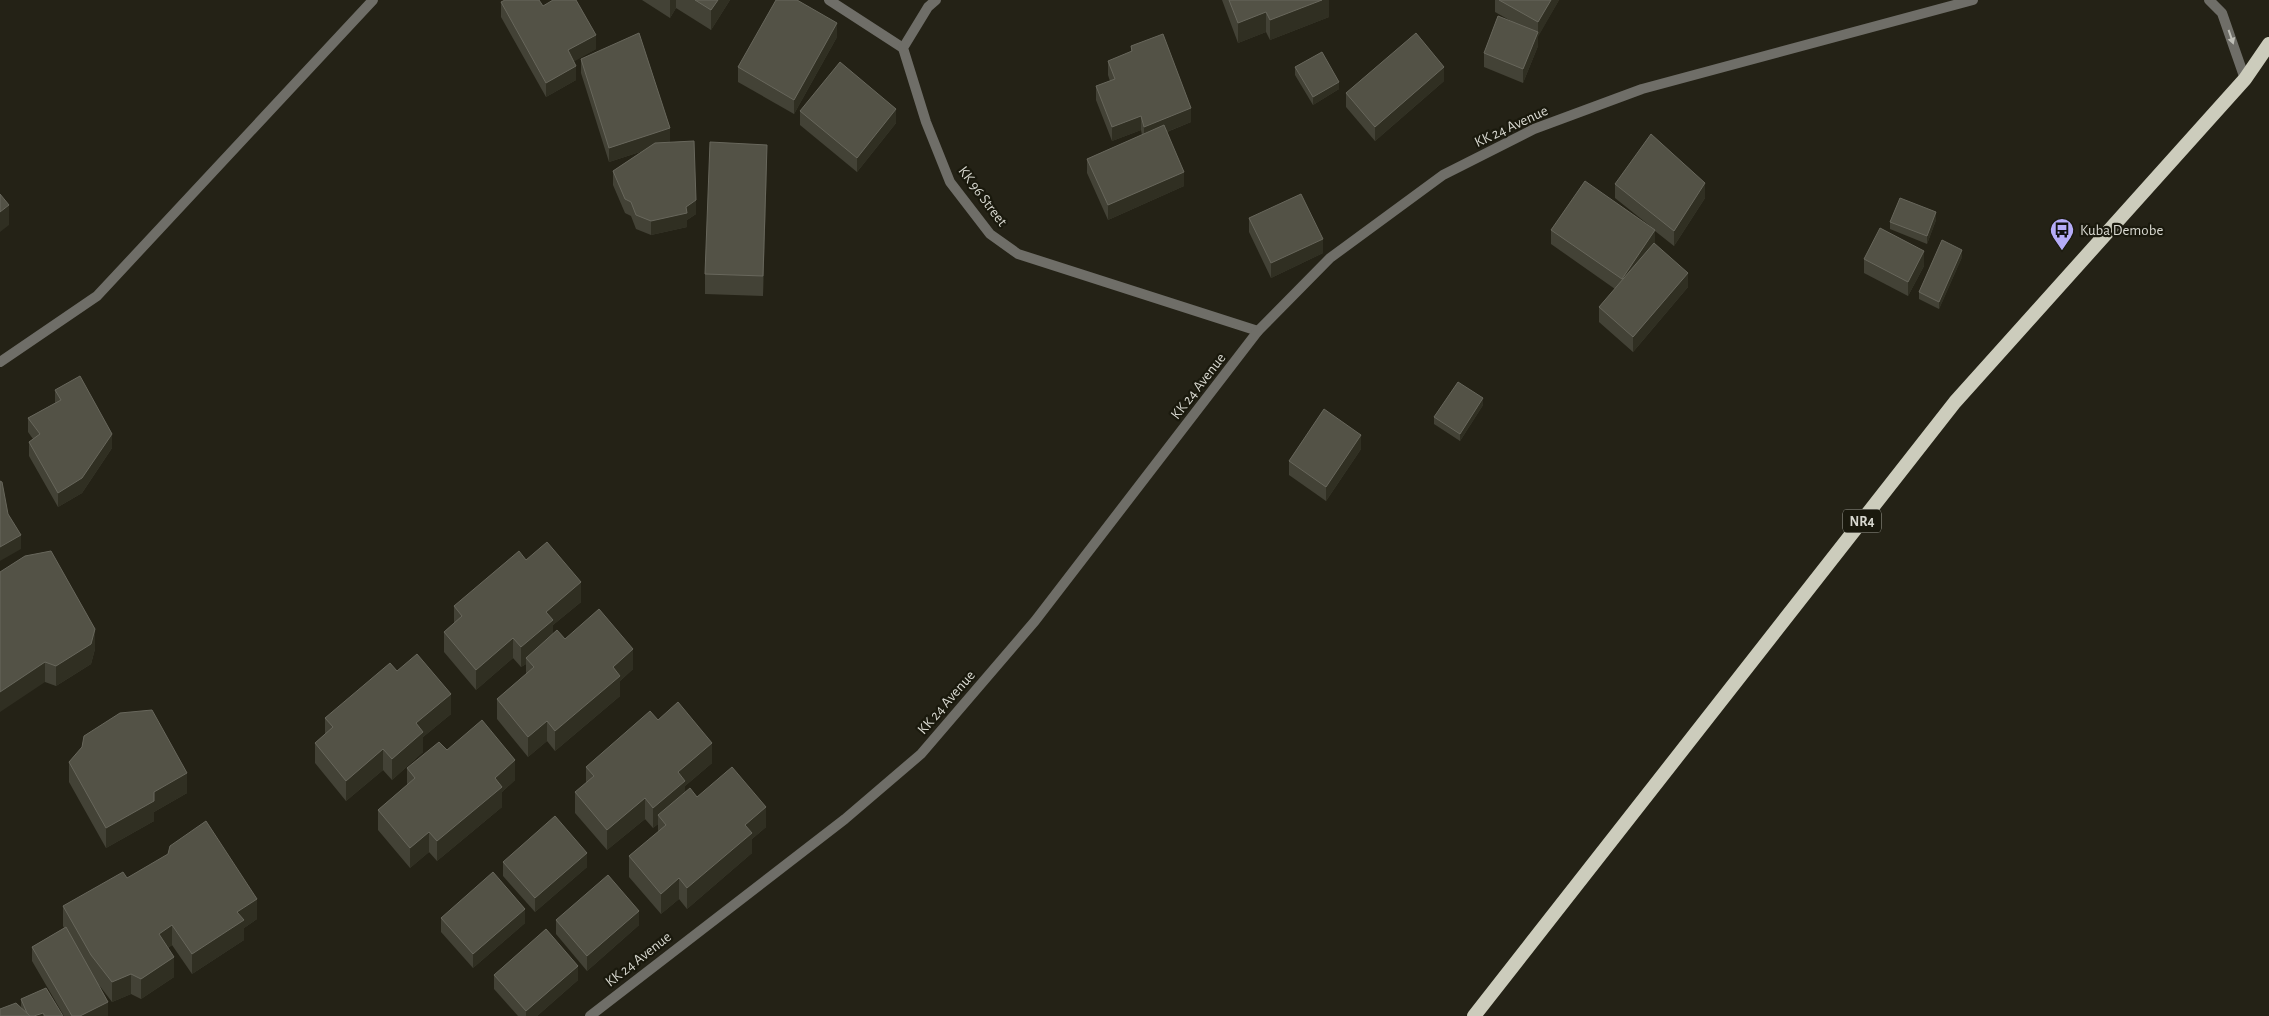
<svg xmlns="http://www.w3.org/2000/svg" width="2269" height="1016" font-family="'Alegreya Sans',sans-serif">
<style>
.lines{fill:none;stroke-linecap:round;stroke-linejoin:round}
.minor{stroke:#6f6e68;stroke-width:10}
.tertiary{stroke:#6f6e68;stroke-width:10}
.trunk{stroke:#ccccbc;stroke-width:14}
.wall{fill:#434236}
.shaded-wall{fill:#302f22}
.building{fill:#535246;stroke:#68675c}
.oneway{fill:#bebeb6}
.labels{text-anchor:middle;stroke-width:4.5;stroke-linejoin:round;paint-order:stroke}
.shield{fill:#1a190d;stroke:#9f9f96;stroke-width:1}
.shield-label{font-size:14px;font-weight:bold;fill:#d8d8d0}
.street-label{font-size:15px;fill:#d8d8d0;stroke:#1a190d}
.poi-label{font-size:15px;fill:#d8d8d0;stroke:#1a190d;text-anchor:start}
</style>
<rect width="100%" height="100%" fill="#242216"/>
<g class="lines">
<g class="minor">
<polyline points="829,0 903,48"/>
<polyline points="936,0 928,7 903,48 926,122 950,182 990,234 1018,254 1258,331"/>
<polyline points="0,362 97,296 373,0"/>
</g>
<g class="tertiary">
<polyline points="2209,0 2222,13 2245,79"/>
<polyline points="590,1016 845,819 921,754 1035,621 1258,331 1330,258 1443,175 1534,129 1642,89 1973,0"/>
</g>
<polyline class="trunk" points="1474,1016 1955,402 2245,79 2269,44"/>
</g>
<g class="wall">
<polygon points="642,0 730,0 711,30 676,8 670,18"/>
<polygon points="1222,0 1329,0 1329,17 1270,40 1266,32 1238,43"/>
<polygon points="1495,0 1559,0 1538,36 1538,46 1523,83 1484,67 1484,53 1511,21 1495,12"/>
<polygon points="501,2 543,6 596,49 574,61 576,80 546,97 501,17"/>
<polygon points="837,37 794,114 738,82 738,67"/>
<polygon points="1131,46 1191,122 1167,132 1184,186 1108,220 1087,173 1087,159 1142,135 1141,130 1112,141 1096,100 1096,86 1110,81 1108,75 1108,61 1131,52"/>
<polygon points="581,59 670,142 696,214 687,220 687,227 651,235 636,229 631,216 625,213 613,185 613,171 643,151 609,162 581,73"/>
<polygon points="1295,67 1339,89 1313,105 1295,75"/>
<polygon points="1444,81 1375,141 1346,107 1346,93"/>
<polygon points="800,111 896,123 857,172 800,125"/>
<polygon points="767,165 763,296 705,294 705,274"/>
<polygon points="1615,184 1705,198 1674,246 1655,231 1655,244 1688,287 1633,352 1599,322 1599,307 1615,289 1551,244 1551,230 1650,226 1615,198"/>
<polygon points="1249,218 1323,253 1271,278 1249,232"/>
<polygon points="1936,220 1927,244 1890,229 1890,222"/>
<polygon points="1962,257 1939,309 1919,299 1919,292"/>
<polygon points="1864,259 1924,266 1908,296 1864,273"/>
<polygon points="55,390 112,448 82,493 58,507 29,456 29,442 33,439 28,432 28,418 55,403"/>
<polygon points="1483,405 1460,441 1434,424 1434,417"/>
<polygon points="1361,449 1326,501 1289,475 1289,461"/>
<polygon points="526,560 581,602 553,625 553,634 633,669 620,681 620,696 555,751 547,741 528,757 497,719 497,699 526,674 526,664 521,667 513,658 476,690 444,652 444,632 454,623 454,606"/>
<polygon points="0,572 95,649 91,664 56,686 45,682"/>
<polygon points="397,671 451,714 423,737 423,752 392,780 383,770 346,801 315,763 315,743 325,734 325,718"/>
<polygon points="658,720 712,763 685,786 685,792 697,797 766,827 752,839 752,853 687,909 679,899 661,914 629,877 629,856 658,832 658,824 653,828 645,819 607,850 575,813 575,792 586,784 586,767"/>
<polygon points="447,750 515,780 502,792 502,807 437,861 429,852 410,868 378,830 378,810 407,785 407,768"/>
<polygon points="69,762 187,793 154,812 154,821 106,848 69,782"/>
<polygon points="503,862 587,867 535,912 503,876"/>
<polygon points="127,878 257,919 244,928 244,940 192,974 172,945 168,948 174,977 141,999 131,994 112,1002 99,985 108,1016 64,1016 32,961 32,947 64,928 63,926 63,906"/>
<polygon points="441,918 525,923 473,968 441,932"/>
<polygon points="556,920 639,925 587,971 556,934"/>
<polygon points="494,975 578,980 537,1016 518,1016 494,989"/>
<polygon points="21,999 63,1016 0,1016 22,1009 21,1006"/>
</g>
<g class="shaded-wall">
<polygon points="670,0 676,0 676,8 670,18"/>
<polygon points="718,0 730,0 711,30 711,10"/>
<polygon points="1322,0 1329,0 1329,17 1270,40 1270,20"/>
<polygon points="1551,0 1559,0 1538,37 1538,22"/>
<polygon points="1266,12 1266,32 1238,43 1238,23"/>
<polygon points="837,23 837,37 794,114 794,100"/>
<polygon points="1538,32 1538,46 1523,83 1523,69"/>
<polygon points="596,35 596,49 568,65 568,50"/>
<polygon points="576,66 576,80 546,97 546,83"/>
<polygon points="1444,67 1444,81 1375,141 1375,127"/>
<polygon points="1339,82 1339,89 1313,105 1313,97"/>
<polygon points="1191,108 1191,122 1144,141 1144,127"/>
<polygon points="896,109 896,123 857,172 857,158"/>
<polygon points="1141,116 1141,130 1112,141 1112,127"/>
<polygon points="670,128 670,142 609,162 609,148"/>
<polygon points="767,145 767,165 763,296 763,276"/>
<polygon points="1184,172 1184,186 1108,220 1108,205"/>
<polygon points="1705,183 1705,198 1674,246 1674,231"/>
<polygon points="696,200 696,214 687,220 687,227 651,235 651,221 686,207"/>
<polygon points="9,205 9,225 0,232 0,212"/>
<polygon points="1936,212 1936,220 1927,244 1927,236"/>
<polygon points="1655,230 1655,244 1622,293 1622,279"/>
<polygon points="1323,239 1323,253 1271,278 1271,263"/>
<polygon points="1962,250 1962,257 1939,309 1939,302"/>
<polygon points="1924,251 1924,266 1908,296 1908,282"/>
<polygon points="1688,273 1688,287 1633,352 1633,337"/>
<polygon points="1483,398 1483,405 1460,441 1460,434"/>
<polygon points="112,434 112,448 82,493 58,507 58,493"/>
<polygon points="1361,435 1361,449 1326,501 1326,487"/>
<polygon points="21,535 21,549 0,561 0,547"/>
<polygon points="581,582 581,602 553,625 553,640 526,658 526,664 521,667 521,647 546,612"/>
<polygon points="95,629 95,649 91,664 56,686 56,666"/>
<polygon points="513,638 513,658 476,690 476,670"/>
<polygon points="633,649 633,669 620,681 620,696 555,751 555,731 613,667"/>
<polygon points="45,662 45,682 0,712 0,692"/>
<polygon points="451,694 451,714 423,737 423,752 392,780 392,759 416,723"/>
<polygon points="547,721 547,741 528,757 528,737"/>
<polygon points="712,743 712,763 685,786 685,801 658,815 658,824 653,828 653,808 678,772"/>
<polygon points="383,749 383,770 346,801 346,781"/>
<polygon points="515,760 515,780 502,792 502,807 437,861 437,841 495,778"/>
<polygon points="187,773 187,793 154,812 154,821 106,848 106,828 154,792"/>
<polygon points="645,798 645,819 607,850 607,830"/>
<polygon points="766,807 766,827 752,839 752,853 687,909 687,888 745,825"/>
<polygon points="429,832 429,852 410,868 410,848"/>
<polygon points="587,853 587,867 535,912 535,898"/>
<polygon points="679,878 679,899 661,914 661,894"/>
<polygon points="257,899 257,919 244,928 244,940 192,974 192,954 237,912"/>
<polygon points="525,909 525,923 473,968 473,954"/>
<polygon points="639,911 639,925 587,971 587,956"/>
<polygon points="172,925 172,945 159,954 159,934"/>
<polygon points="174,957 174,977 141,999 141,979"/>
<polygon points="578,966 578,980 537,1016 526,1016 526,1011"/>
<polygon points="131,974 131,994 112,1002 112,982"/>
<polygon points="108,1002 108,1016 80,1016"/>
<polygon points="43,1013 43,1016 34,1016"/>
</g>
<g class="building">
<polygon points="505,0 539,0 543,6 553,0 576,0 596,35 568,50 576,66 546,83 501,2"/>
<polygon points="695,0 718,0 711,10"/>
<polygon points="776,0 797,0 837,23 794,100 738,67"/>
<polygon points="1229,0 1322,0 1270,20 1266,12 1238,23"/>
<polygon points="1499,0 1551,0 1538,22"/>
<polygon points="1498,16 1538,32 1523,69 1484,53"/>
<polygon points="639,33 670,128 609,148 581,59"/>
<polygon points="1416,33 1444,67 1375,127 1346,93"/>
<polygon points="1163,34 1191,108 1144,127 1141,116 1112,127 1096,86 1115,79 1108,61 1132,51 1131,46"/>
<polygon points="1322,52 1339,82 1313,97 1295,67"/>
<polygon points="840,62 896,109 857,158 800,111"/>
<polygon points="1164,125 1184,172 1108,205 1087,159"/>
<polygon points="1651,134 1705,183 1674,231 1615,184"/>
<polygon points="694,141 696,200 686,207 687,213 651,221 636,215 631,202 625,199 613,171 655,143"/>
<polygon points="710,142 767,145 763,276 705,274"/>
<polygon points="1585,181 1655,230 1622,279 1551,230"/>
<polygon points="0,194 9,205 0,212"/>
<polygon points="1301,194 1323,239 1271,263 1249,218"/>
<polygon points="1900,198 1936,212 1927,236 1890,222"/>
<polygon points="1880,228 1924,251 1908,282 1864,259"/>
<polygon points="1942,240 1962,250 1939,302 1919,292"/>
<polygon points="1654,243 1688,273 1633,337 1599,307"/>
<polygon points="80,376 112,434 82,478 58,493 29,442 40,434 28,418 61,400 55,390"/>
<polygon points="1458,382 1483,398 1460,434 1434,417"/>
<polygon points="1324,409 1361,435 1326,487 1289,461"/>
<polygon points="0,481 2,482 8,514 21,535 0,547"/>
<polygon points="547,542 581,582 546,612 553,620 521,647 513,638 476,670 444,632 462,616 454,606 519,551 526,560"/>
<polygon points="51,551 95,629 91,644 56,666 45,662 0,692 0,572 25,556"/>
<polygon points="599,609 633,649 613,667 620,676 555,731 547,721 528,737 497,699 534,667 526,658 557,630 565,639"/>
<polygon points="417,654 451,694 416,723 423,732 392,759 383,749 346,781 315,743 333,727 325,718 390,663 397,671"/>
<polygon points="678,702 712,743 678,772 685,781 653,808 645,798 607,830 575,792 594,776 586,767 650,711 658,720"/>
<polygon points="152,710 187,773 154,792 154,801 106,828 69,762 82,747 84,736 120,713"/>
<polygon points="482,720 515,760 495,778 502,787 437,841 429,832 410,848 378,810 415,778 407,768 439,742 447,750"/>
<polygon points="732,767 766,807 745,825 752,833 687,888 679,878 661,894 629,856 666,825 658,815 690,788 697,797"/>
<polygon points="555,816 587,853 535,898 503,862"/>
<polygon points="206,821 257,899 237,912 244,920 192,954 172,925 159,934 174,957 141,979 131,974 112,982 91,955 63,906 123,872 127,878 168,854 170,846"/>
<polygon points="493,872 525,909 473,954 441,918"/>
<polygon points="608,875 639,911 587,956 556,920"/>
<polygon points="66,927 108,1002 80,1016 72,1016 32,947"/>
<polygon points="546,929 578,966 526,1011 494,975"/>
<polygon points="46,988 63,1016 45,1016 43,1013 34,1016 30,1016 27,1013 21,999"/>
<polygon points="16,1003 30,1016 0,1016 0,1009"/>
</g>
<defs><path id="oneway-solid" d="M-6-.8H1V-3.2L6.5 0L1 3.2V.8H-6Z" transform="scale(1.25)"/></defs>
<use class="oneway" href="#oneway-solid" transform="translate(2231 37) rotate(71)"/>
<defs>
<g id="bus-pin" transform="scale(1.25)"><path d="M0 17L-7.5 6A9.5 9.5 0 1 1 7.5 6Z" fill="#b5acf8" stroke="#1a190d"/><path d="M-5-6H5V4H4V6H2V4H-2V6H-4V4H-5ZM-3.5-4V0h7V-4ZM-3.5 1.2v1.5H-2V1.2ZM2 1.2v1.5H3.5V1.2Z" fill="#111"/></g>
</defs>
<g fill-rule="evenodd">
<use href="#bus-pin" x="2062" y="230"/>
</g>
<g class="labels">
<rect class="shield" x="1843" y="509.5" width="38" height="23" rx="4"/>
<g class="shield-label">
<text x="1862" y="526">NR4</text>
</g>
<g class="street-label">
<text transform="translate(1511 126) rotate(-25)" y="5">KK 24 Avenue</text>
<text transform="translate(983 196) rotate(53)" y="5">KK 96 Street</text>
<text transform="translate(1198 386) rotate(-52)" y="5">KK 24 Avenue</text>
<text transform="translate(946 702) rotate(-49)" y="5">KK 24 Avenue</text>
<text transform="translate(638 959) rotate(-38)" y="5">KK 24 Avenue</text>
</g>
<g class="poi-label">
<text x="2080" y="235">Kuba Demobe</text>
</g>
</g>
</svg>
